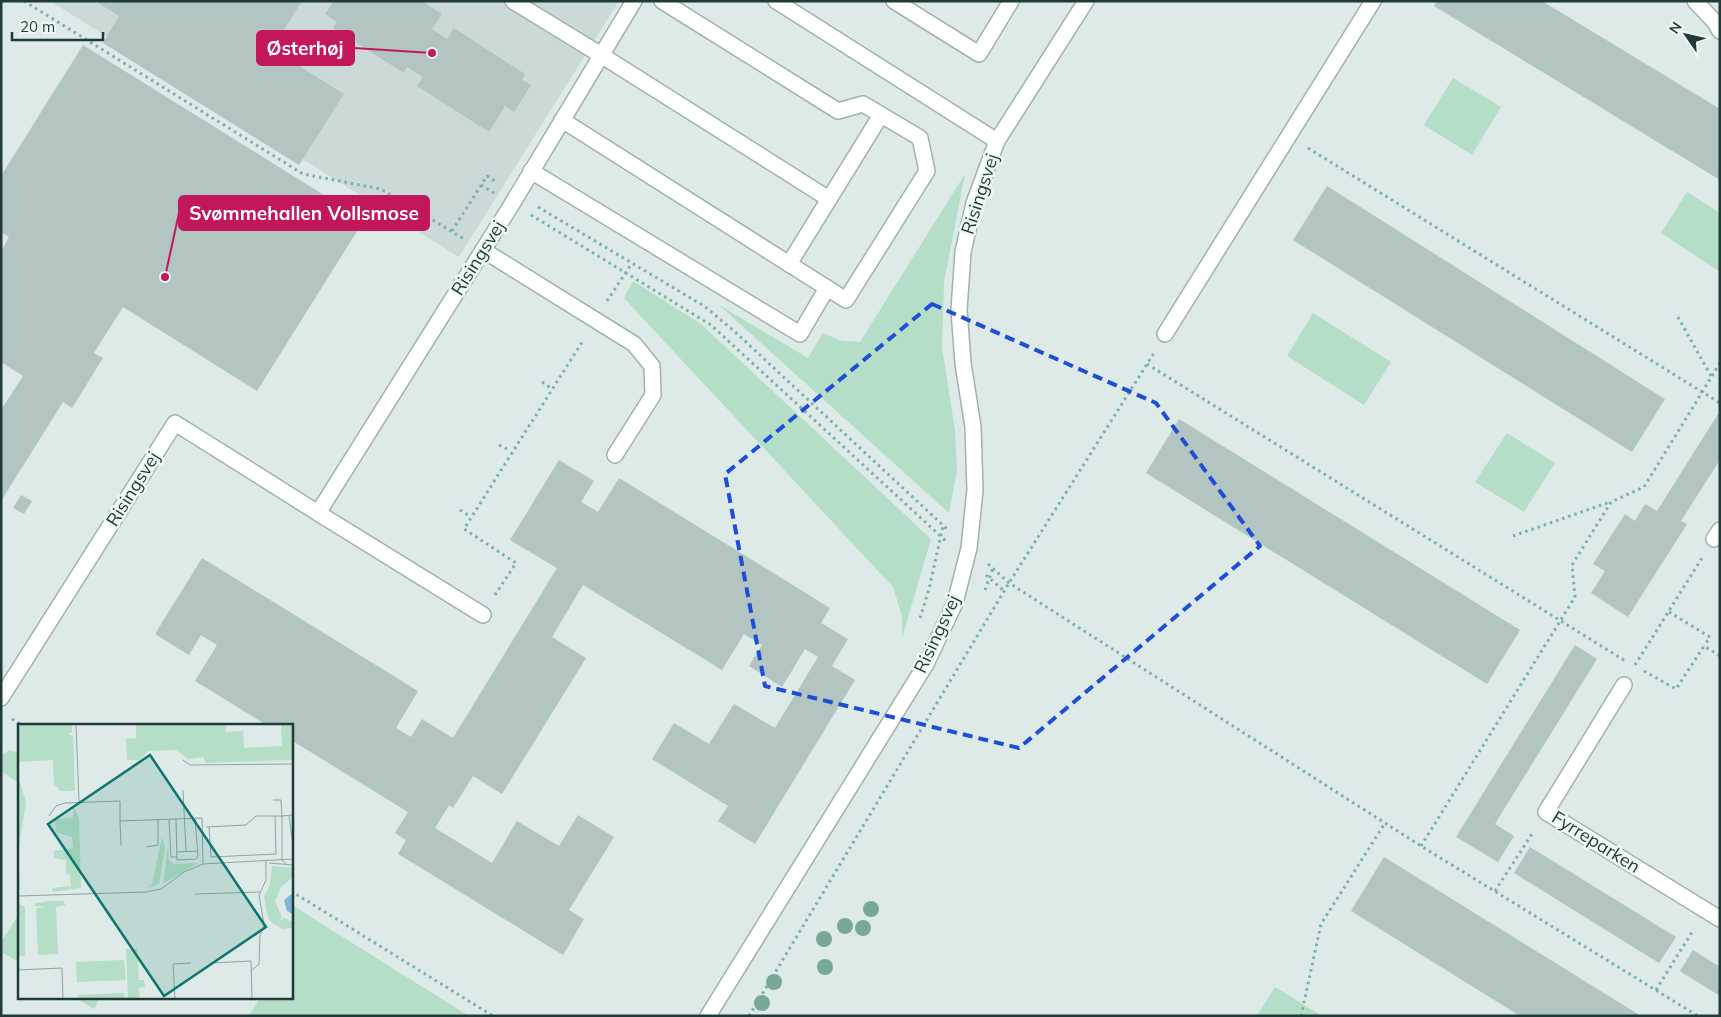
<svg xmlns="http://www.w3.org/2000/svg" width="1721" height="1017" font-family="Mulish,sans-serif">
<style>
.built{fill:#cbdad6}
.green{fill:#b4dec7}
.building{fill:#b2c5c0}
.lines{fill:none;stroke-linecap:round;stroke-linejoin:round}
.minor-casing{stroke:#a0b2af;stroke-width:18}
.path{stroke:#7bb0aa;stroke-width:3;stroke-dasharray:2.5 4;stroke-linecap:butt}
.minor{stroke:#fff;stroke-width:15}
.tree{fill:#78a996}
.marked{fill:none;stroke:#1d4ed8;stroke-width:4;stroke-dasharray:10 6;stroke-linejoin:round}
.labels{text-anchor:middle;stroke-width:5;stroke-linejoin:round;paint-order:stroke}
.street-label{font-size:18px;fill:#1e3b38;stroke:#edf7f4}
.inset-road{fill:none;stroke:#91a4a1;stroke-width:1}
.view{fill:#0f766e;fill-opacity:0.15;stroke:#0f766e;stroke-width:2.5}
.inset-edge{fill:none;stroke:#1e3b38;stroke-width:2.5}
.leader{fill:none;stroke:#c2185b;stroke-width:2}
.callout-dot{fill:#c2185b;stroke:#edf7f4;stroke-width:2}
.callout{fill:#c2185b;stroke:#c2185b;stroke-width:2}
.callout-label{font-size:19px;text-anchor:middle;font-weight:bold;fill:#fff}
</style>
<rect width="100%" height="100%" fill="#ddeae7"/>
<polygon class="built" points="50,1 619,1 459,257"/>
<g class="green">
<polygon points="1453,78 1501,107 1472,155 1424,125"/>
<polygon points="965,174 944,282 942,347 955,431 957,470 949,513 719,305 808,358 823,333 842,341 860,342"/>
<polygon points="1687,192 1720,213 1720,272 1661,233"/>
<polygon points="633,281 701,324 931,539 902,638 902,616 893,587 624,298"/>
<polygon points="1313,313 1391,362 1364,405 1287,356"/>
<polygon points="1507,433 1555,463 1524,512 1475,482"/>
<polygon points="9,750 19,753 19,783 1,771 1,756"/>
<polygon points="291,904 314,919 469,1016 249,1016 260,998 291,998"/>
<polygon points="19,914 19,962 1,952 1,942"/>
<polygon points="1275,987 1322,1016 1257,1016"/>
<polygon points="76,998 100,998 94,1009"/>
</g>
<g class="building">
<polygon points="95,1 302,1 272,49 344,94 299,165 103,43 119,16"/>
<polygon points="334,1 422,1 442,14 432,29 447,39 454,28 525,74 522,80 531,85 514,112 505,106 489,132 417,86 423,77 407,67 404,73 333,28 337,22 325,14"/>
<polygon points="1436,1 1542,1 1720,109 1720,180 1434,6"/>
<polygon points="83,45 364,220 257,391 123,307 94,353 103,358 72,408 63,402 1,501 1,410 23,376 1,362 1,247 3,248 9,237 1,232 1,176"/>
<polygon points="1327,186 1665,399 1632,452 1293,240"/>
<polygon points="1718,414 1720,416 1720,460 1681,521 1687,524 1628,617 1591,593 1605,571 1593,564 1625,514 1635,521 1645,504 1657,511"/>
<polygon points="1179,419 1520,630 1487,684 1146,473"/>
<polygon points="559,460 594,481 581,502 598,512 619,478 830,608 821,623 848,639 832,666 855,680 755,844 718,821 728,806 652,759 674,723 709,744 734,704 775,728 818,657 805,649 782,687 749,666 762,645 744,634 722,670 583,585 552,637 586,658 502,794 473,776 453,808 449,805 435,828 492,863 517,821 559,846 578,815 614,837 569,910 584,919 563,955 398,854 406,840 395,833 408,812 291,740 291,726 268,726 195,681 217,645 201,635 189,655 155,634 202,558 418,691 396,728 411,737 422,719 453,738 557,568 510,540"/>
<polygon points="21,495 32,501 24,514 13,508"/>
<polygon points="1575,645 1597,659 1495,824 1514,836 1498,862 1456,837"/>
<polygon points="1530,847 1676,937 1659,963 1514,873"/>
<polygon points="1384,857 1641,1016 1520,1016 1351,911"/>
<polygon points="1693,950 1720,967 1720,996 1680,971"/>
</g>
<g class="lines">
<g class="minor-casing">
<g id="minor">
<polyline points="513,1 601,55 829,199"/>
<polyline points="776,1 997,141"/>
<polyline points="894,1 979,54 1011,1"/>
<polyline points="1695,1 1714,21 1720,31"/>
<polyline points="562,120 846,300 927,171 920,138 863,104 838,111 662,1"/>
<polyline points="531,171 800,334 827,288"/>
<polyline points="483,250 634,344 652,366 653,395 615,455"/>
<polyline points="789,264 881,115"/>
<polyline points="1165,334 1373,1"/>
<polyline points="318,513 483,615"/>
<polyline points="1714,539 1720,530"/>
<polyline points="1624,685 1546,812 1720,919"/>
<polyline points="1,698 175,423 318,513 512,204 634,1"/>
<polyline points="708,1016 926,664 955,603 969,548 975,490 973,427 963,363 959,310 963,252 974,203 997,141 1086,1"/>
</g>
</g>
<g class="path">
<polyline points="24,1 303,174 381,189 464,239"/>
<polyline points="1308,148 1720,403"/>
<polyline points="481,185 494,193"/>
<polyline points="538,207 704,306 733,330 947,529"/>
<polyline points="531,215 711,325 947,542"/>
<polyline points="452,231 487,176 498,183"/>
<polyline points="607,301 632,263"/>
<polyline points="1678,317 1711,376"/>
<polyline points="1147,364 1627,662"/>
<polyline points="542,382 552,389"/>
<polyline points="499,445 507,449"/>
<polyline points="460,510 471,517"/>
<polyline points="1513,536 1610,502"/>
<polyline points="988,564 1009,583 1421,846 1698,1016"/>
<polyline points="986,575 1004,591"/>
<polyline points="985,590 993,568"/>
<polyline points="495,595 516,563 464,529 584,339"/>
<polyline points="1669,612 1710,637 1704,646"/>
<polyline points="920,618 929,589 943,526"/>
<polyline points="1635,665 1702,558"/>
<polyline points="1644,671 1676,689 1704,646 1720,656"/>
<polyline points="12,719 24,726"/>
<polyline points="1421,846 1575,597 1572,565 1611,502 1644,487 1720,363"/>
<polyline points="291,891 493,1016"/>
<polyline points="1495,891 1534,831"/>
<polyline points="1656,990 1694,929"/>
<polyline points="749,1016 1009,583 1154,353"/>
<polyline points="1301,1016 1321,924 1385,823"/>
</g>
<use href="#minor" class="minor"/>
</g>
<g class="tree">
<circle cx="871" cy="909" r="8"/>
<circle cx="845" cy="926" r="8"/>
<circle cx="863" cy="928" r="8"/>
<circle cx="824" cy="939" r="8"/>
<circle cx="825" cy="967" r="8"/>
<circle cx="774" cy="982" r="8"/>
<circle cx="762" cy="1003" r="8"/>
</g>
<path class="marked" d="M932 304 1156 403 1260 546 1019 748 765 686 725 474Z"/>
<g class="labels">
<g class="street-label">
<text transform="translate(980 194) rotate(-72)" y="6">Risingsvej</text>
<text transform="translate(478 258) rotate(-58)" y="6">Risingsvej</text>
<text transform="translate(133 489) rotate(-58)" y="6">Risingsvej</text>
<text transform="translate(937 634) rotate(-65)" y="6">Risingsvej</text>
<text transform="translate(1596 842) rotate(32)" y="6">Fyrreparken</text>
</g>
</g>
<g transform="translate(18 724)">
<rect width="275" height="275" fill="#ddeae7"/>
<path d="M0 0H54V8L50 11H55L57 67H42L36 60 35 36 0 38ZM118 0H208V8L225 7 226 24 264 22 263 0H274L275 36 187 39 186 33 170 35 158 26 130 27 122 36H109L108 15 118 14ZM0 52 8 78 0 129 2 165H0ZM55 82 61 93 63 164 35 168 34 164 53 162 52 151 48 150V136L36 134V127L55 124 54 113 38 108 37 95 55 94ZM144 113 147 123 141 160 129 164 134 160ZM150 123 151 136 156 140 180 139 145 160ZM254 142 275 144V153L263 163 257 177 264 193 261 198 266 194 275 198V204L265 205 254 199 249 191 246 172 252 161ZM31 177H45L48 181 38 183 40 230 20 231 18 184 28 183 17 182V179ZM0 179 7 183V232H0ZM108 225H119L121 256H126L127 263 121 264 122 275H110ZM106 236 108 256 59 258 58 238ZM106 269 107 275H60V271Z" fill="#b4dec7"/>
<path d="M275 169V190L269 187 266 176Z" fill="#80b7d4"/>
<path class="inset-road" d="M58 0 61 78M165 36 172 41 275 40M165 66 168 127M255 76H263L264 92 275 91M271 91 275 122M31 92 38 82 47 79 102 77V97L184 94 185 140M158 95 159 136 178 135 180 132 177 94M151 96 153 133H159M102 97 103 121M188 103 228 101 238 92H264V136L268 140M191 103 193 133 258 130 257 92M128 123 140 121V96M159 128 180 127M251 139 275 141M177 170 242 168M0 172 128 168 143 165 166 148 185 140 275 135M194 239 233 237 234 275M0 246 44 244 45 275M233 247 241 240 242 212 246 200 241 171 248 156V137M157 275 155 240 173 239"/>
<path class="view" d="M132 31 248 203 146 272 30 100Z"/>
<rect width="275" height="275" class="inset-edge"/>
</g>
<path class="leader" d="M432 53L354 48M165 277L179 213"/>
<g class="callout-dot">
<circle cx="432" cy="53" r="5"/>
<circle cx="165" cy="277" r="5"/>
</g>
<g class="callout">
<rect x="257" y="31" width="97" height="34" rx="5"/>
<rect x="179" y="196" width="250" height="34" rx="5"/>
</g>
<g class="callout-label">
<text x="305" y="55">Østerhøj</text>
<text x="304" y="220">Svømmehallen Vollsmose</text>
</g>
<rect width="1721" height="1017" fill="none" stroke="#1e3b38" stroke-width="5"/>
<g transform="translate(1686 35) rotate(304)" stroke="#edf7f4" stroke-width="4" paint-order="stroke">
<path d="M0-4L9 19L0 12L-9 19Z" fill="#1e3b38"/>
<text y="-8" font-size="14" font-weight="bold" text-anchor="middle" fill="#1e3b38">N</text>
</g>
<path d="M12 32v8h91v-8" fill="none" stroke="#1e3b38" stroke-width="2.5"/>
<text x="20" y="32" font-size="15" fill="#1e3b38" stroke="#edf7f4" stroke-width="4" paint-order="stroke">20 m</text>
</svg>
